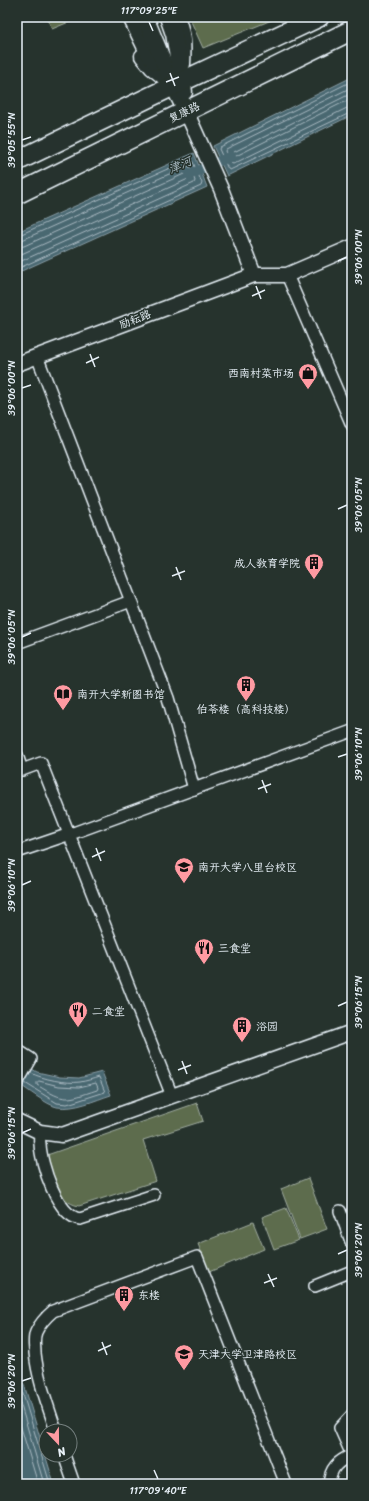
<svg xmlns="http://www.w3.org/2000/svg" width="369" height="1501" font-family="Sriracha,'LXGW WenKai TC',sans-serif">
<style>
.green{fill:#5d6c4d;stroke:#a2aea2}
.water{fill:#4a6771;stroke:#899ea7}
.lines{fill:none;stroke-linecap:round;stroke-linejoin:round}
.shore{stroke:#a9bac2;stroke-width:1}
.canal{stroke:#4a6771;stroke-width:10}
.minor-casing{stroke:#e8f1f8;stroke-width:14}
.tertiary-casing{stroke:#e8f1f8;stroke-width:17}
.secondary-casing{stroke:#e8f1f8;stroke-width:19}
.trunk-casing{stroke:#e8f1f8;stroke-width:22}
.minor{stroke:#26332d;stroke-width:11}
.tertiary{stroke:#26332d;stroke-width:14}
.secondary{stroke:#26332d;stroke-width:16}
.trunk{stroke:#26332d;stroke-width:19}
.ticks{fill:none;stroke:#e8f1f8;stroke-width:1.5}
.labels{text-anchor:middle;stroke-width:3;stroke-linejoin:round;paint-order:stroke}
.street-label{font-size:11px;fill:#e8f1f8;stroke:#26332d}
.poi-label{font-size:11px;fill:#e8f1f8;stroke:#26332d;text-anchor:start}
.water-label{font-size:12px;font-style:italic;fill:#a9bac2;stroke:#26332d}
.neatline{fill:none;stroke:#e8f1f8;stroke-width:1.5}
.ticks-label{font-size:10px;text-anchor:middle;fill:#e8f1f8}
</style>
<rect width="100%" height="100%" fill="#26332d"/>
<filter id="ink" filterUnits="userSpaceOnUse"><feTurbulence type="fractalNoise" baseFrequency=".025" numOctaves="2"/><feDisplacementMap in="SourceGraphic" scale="8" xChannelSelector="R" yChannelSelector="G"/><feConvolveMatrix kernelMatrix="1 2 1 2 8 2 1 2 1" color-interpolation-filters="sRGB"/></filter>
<g filter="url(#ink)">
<g class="green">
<polygon points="47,17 81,17 52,29"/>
<polygon points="189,17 279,17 203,48"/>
<path d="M197 1103 203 1121 143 1140 156 1181 79 1206C56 1202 52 1174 47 1155Z"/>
<polygon points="308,1178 327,1229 300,1239 281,1189"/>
<polygon points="286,1208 299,1240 274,1249 262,1217"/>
<polygon points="253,1222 264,1249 209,1272 198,1244"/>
</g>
<g class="water">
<polygon points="352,77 352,115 227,176 213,146"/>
<polygon points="194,153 207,187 17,273 17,232"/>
<path d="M17 1060 37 1072 60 1077 79 1078 102 1072 111 1095C95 1100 75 1110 57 1107 47 1105 27 1089 17 1083Z"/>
<polygon points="17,1378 23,1381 54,1484 17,1484"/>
</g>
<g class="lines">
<g class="shore">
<polyline points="352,81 220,147 219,149 228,169 230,170 352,112"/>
<polyline points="352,87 226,149 225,151 231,163 233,164 347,108 352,107"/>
<polyline points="352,93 234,152 233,154 236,156 344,102 352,101"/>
<polyline points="17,236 190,159 192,160 202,183 201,186 17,269"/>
<polyline points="17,241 22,240 187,166 190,167 195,181 194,183 17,263"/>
<polyline points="17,247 24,246 184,174 187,175 188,178 186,180 17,256"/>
<path d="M39 1081 59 1086 79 1087 96 1083 98 1088 97 1090C66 1100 66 1103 37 1085V1083Z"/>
<path d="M25 1083 57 1103 67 1104 74 1102 105 1092 99 1077C93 1079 86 1081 80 1082 67 1084 42 1079 31 1073"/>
<polyline points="17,1382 20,1384 50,1484"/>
<polyline points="17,1392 44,1484"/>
<polyline points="17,1414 38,1484"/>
</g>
<polyline class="canal" points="189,175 231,156"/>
<g class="minor-casing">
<g id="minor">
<polyline points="287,275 352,425"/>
<polyline points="37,356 168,698 194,789"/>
<polyline points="17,643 131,601"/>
<polyline points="17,755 22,770 41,763 172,1096"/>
<polyline points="17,852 76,832 352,731"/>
<polyline points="17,1050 31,1059 17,1083"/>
<path d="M40 1132C40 1136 39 1140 40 1144 41 1164 57 1216 80 1219L154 1195"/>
<polyline points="340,1211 352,1244"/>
<polyline points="315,1286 352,1271"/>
<path d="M56 1431C48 1405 38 1381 35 1353 35 1346 33 1339 36 1332 40 1323 46 1317 53 1311L197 1257 286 1484"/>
<polyline points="64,1455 74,1484"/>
<path d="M329 1484C330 1468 338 1461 352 1455L340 1428 352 1415"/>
</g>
</g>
<g class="tertiary-casing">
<g id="tertiary">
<path d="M177 17C184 34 184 46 183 64"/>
<polyline points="142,56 152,68 173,85"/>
<polyline points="186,111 221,189 254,275"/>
<polyline points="17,364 254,275 287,275 352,247"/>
<polyline points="17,1121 40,1132 62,1135 352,1032"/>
</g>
</g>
<g class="secondary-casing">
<g id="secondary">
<polyline points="131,17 148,52 155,62"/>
<polyline points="145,17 173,85 186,111"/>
<polyline points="168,17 174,34 184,92"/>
</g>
</g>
<g class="trunk-casing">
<g id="trunk">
<polyline points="17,161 183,81 319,17"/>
<polyline points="17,194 352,30"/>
</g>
</g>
<use href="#minor" class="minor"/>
<use href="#tertiary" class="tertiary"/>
<use href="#secondary" class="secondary"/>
<use href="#trunk" class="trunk"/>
</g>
</g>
<path class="ticks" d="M149 22 153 31M170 73 175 86M166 82 179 77M22 140 31 137M338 261 347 257M256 286 261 299M252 296 265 290M90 354 95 367M86 363 99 357M22 388 31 385M338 509 347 505M176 567 181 580M172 576 185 571M22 637 31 633M338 757 347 754M262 780 267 793M258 789 271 784M96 848 101 861M92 857 105 851M22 885 31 881M338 1006 347 1002M182 1061 187 1074M178 1070 191 1065M22 1133 31 1129M338 1254 347 1250M268 1274 274 1287M264 1283 277 1278M102 1342 107 1355M98 1351 111 1345M22 1381 31 1378M154 1470 158 1479"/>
<defs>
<g id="shop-pin" transform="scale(1)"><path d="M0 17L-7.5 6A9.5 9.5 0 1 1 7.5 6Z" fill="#ff9aa2" stroke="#26332d"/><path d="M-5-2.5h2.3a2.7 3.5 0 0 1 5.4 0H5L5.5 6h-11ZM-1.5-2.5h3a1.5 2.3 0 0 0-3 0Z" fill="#111"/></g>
<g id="building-pin" transform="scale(1)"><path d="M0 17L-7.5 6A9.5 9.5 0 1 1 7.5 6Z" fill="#ff9aa2" stroke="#26332d"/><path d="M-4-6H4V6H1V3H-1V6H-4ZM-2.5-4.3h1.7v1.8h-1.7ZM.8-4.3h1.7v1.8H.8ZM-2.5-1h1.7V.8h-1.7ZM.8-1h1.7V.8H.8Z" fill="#111"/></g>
<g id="library-pin" transform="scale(1)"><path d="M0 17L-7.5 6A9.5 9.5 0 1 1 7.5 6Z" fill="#ff9aa2" stroke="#26332d"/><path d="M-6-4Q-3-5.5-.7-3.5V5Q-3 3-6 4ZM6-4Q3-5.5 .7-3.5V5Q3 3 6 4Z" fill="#111"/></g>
<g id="university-pin" transform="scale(1)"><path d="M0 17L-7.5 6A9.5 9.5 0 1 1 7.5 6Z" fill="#ff9aa2" stroke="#26332d"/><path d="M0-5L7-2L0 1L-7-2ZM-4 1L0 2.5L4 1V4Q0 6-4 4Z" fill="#111"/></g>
<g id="restaurant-pin" transform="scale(1)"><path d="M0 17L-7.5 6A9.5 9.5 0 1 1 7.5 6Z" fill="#ff9aa2" stroke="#26332d"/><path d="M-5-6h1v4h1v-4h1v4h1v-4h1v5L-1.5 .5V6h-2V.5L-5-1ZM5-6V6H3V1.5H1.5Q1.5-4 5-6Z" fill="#111"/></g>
</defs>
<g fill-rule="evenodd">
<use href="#shop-pin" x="308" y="373"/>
<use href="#building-pin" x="314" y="563"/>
<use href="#building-pin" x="246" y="685"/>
<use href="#library-pin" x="63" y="694"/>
<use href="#university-pin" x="184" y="867"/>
<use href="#restaurant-pin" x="204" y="948"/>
<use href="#restaurant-pin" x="78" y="1011"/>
<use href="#building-pin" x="242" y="1026"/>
<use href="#building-pin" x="124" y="1295"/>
<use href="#university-pin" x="184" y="1354"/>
</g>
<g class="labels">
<g class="street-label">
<text transform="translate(184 112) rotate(-26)" y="4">复康路</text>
<text transform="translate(135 319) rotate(-21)" y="4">励耘路</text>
</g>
<g class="poi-label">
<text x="294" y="377" text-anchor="end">西南村菜市场</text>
<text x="300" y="567" text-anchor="end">成人教育学院</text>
<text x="77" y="698">南开大学新图书馆</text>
<text x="246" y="713" text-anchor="middle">伯苓楼（高科技楼）</text>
<text x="198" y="871">南开大学八里台校区</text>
<text x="218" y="952">三食堂</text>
<text x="92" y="1015">二食堂</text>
<text x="256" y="1030">浴园</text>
<text x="138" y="1299">东楼</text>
<text x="198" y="1358">天津大学卫津路校区</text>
</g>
<g class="water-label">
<text transform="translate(180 165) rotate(-25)" y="4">津河</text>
</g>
</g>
<rect width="369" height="1501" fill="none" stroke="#26332d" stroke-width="44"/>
<g transform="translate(58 1443) rotate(158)"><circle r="19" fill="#26332d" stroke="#747f7e"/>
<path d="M0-3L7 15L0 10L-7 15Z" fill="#ff9aa2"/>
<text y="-6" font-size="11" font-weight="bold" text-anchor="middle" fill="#e8f1f8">N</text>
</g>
<rect x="22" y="22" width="325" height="1457" class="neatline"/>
<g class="ticks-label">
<text x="149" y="14">117°09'25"E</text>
<text transform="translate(11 140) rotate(-90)" y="4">39°05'55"N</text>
<text transform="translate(358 257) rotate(-90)" y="4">39°06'00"N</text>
<text transform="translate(11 388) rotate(-90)" y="4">39°06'00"N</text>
<text transform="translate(358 505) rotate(-90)" y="4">39°06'05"N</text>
<text transform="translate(11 637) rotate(-90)" y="4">39°06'05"N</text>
<text transform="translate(358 754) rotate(-90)" y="4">39°06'10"N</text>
<text transform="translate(11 885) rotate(-90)" y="4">39°06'10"N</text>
<text transform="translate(358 1002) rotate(-90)" y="4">39°06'15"N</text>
<text transform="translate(11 1133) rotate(-90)" y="4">39°06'15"N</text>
<text transform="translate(358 1250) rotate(-90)" y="4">39°06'20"N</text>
<text transform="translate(11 1381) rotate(-90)" y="4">39°06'20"N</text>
<text x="158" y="1494">117°09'40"E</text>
</g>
</svg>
